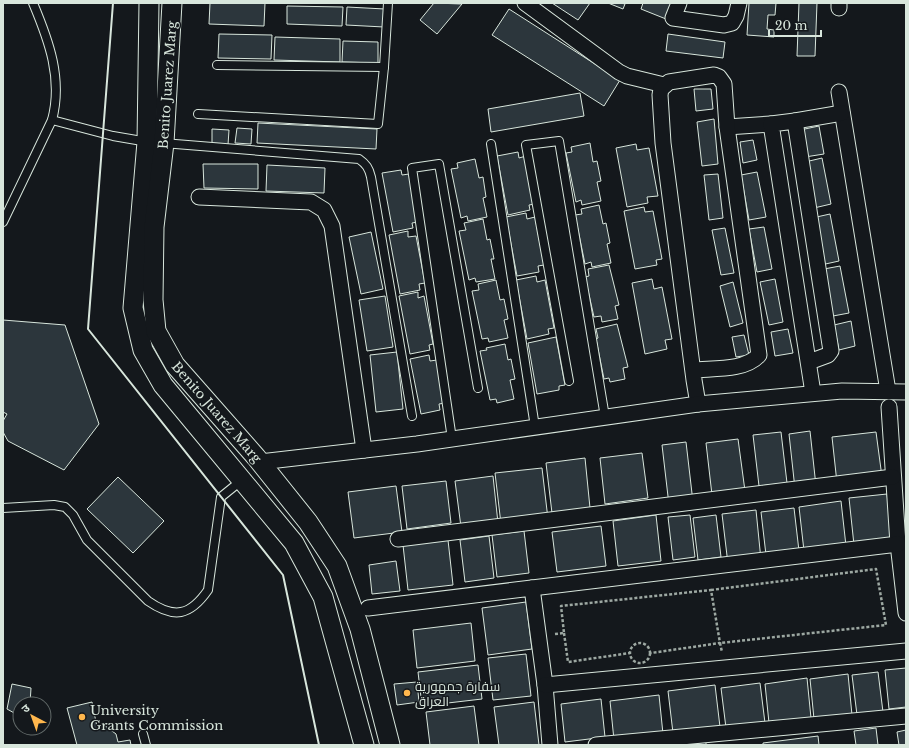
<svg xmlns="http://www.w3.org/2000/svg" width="909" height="748" font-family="'Libre Baskerville',Cairo,'Noto Sans Devanagari',serif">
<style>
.building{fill:#2c363c;stroke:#d8e6dc}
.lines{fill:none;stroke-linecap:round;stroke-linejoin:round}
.service-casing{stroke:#d8e6dc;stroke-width:10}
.minor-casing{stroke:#d8e6dc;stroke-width:17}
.tertiary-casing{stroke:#d8e6dc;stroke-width:21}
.path{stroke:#9da8a2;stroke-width:2.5;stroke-dasharray:3 2;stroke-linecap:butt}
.service{stroke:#14181c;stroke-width:8}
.minor{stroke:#14181c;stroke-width:15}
.tertiary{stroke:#14181c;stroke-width:19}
.wall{stroke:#d8e6dc;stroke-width:2}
.poi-dot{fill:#ffb74d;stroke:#14181c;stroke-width:1.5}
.labels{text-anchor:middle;stroke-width:3;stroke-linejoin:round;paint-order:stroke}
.street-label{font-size:13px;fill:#d8e6dc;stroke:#14181c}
.poi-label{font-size:13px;fill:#d8e6dc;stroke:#14181c;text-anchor:start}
</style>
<rect width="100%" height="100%" fill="#14181c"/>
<g class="building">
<polygon points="210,3 265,3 264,26 209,24"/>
<polygon points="434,3 462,4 437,34 420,20"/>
<polygon points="552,3 590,3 578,20"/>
<polygon points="608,3 621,3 625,4 623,9"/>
<polygon points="643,3 673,3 666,19 641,9"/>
<polygon points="749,3 776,3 775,15 768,15 767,29 774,30 774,37 747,35"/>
<polygon points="799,3 817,3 815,56 797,56"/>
<polygon points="287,6 343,7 342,26 287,24"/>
<polygon points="347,7 385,9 384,27 346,25"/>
<polygon points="509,9 620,80 604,106 492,35"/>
<polygon points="219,34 272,35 271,59 218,58"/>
<polygon points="668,34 725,42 723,58 666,51"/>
<polygon points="275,37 340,39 340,62 274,60"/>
<polygon points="343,41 378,42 378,63 342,62"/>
<polygon points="694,89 711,89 713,109 696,111"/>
<polygon points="580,93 584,116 491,132 488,109"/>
<polygon points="714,119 718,164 702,166 697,122"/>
<polygon points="258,123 377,129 376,149 257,143"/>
<polygon points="819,126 824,154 805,157 800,130"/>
<polygon points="237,128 252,129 251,144 235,143"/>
<polygon points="212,129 229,130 228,145 212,145"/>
<polygon points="753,140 757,160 743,163 740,142"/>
<polygon points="590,143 593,162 597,161 601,181 597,182 601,201 582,205 581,200 576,202 566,153 572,152 571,147"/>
<polygon points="636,144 637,150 649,148 658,196 647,197 648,203 627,207 616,148"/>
<polygon points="518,152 519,158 526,156 535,204 529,205 530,210 508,215 497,156"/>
<polygon points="822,158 831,204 814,208 805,162"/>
<polygon points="475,159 479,178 483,177 486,197 483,198 487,217 468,221 467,216 461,218 451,169 458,168 457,163"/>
<polygon points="203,164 258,164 258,189 204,188"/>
<polygon points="267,165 325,168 324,193 266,191"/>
<polygon points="401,170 402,175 409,174 418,222 412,223 413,228 393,232 382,173"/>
<polygon points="757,172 766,217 749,220 741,175"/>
<polygon points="718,174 723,218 709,220 704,175"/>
<polygon points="599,205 603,224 606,223 610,243 607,244 611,263 592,267 591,262 585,264 575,215 582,214 581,209"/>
<polygon points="644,207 645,212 653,211 662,259 656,260 657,265 635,269 624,211"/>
<polygon points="526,213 527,219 535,217 544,265 538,266 539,272 517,276 506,217"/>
<polygon points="830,214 839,261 821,265 812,218"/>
<polygon points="483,219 487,240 490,239 494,259 491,259 495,279 476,282 475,278 469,280 459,231 466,230 464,223"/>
<polygon points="764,227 772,269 757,272 749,229"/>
<polygon points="725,228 734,273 721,275 712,230"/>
<polygon points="408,231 408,237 416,236 425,283 419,284 420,290 400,294 389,235"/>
<polygon points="371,232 383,289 361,294 349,237"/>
<polygon points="609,265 619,305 615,306 618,319 602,322 601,316 594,317 585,277 589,276 588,269"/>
<polygon points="840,266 849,313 833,316 824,269"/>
<polygon points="536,276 537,282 545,280 554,328 548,329 549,334 527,339 516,280"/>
<polygon points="652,279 654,289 662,287 672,339 665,340 667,349 645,354 632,283"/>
<polygon points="775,279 783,322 769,325 760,282"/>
<polygon points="496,280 500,300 504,299 508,319 504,320 508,338 489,342 488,338 482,339 472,291 479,290 478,284"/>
<polygon points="733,282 743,323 730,327 720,286"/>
<polygon points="418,292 418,298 424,296 433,344 429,345 430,350 410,354 399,296"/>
<polygon points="385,296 393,347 367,351 359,300"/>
<polygon points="3,320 65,325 99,424 64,470 8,441 3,432 3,421 7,414 3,412"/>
<polygon points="851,321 855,346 839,350 834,325"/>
<polygon points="617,324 628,367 623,368 625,379 610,382 609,378 604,379 596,339 598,338 596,329"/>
<polygon points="788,329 793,353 775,356 771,332"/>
<polygon points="744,335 749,355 736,357 732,337"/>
<polygon points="556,337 565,385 559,386 559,390 537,394 528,343"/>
<polygon points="505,344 508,360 511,359 515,379 510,380 514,399 497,403 496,399 490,400 480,351 487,350 486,348"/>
<polygon points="397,352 403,409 376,412 370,355"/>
<polygon points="429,355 430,361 437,360 445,403 439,404 440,410 421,414 410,359"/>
<polygon points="810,431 816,486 795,489 789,434"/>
<polygon points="781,432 787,483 759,486 753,435"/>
<polygon points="876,432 882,477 837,483 832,437"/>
<polygon points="738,439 745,491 712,495 706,443"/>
<polygon points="686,442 693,502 669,505 662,445"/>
<polygon points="642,453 648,498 605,504 600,458"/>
<polygon points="585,458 590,508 552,513 546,463"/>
<polygon points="542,468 548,519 501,524 495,473"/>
<polygon points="493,476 498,523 461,527 455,481"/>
<polygon points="118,477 164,521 133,553 87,509"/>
<polygon points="446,481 451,523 407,529 402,486"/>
<polygon points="396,486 402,532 354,538 348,492"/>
<polygon points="887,494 893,541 854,545 849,498"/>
<polygon points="841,501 846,546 804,551 799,507"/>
<polygon points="794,508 799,551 766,555 761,512"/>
<polygon points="756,510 761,560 728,564 722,514"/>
<polygon points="656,515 661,561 618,566 613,521"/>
<polygon points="690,515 695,557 673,560 668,517"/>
<polygon points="716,515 721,557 698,560 693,518"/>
<polygon points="601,526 606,566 557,572 552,532"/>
<polygon points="524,531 529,573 497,577 492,535"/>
<polygon points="489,536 494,578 465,582 460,540"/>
<polygon points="448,540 453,585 408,590 403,545"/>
<polygon points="396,561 400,591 372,594 369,565"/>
<polygon points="526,602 532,649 488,655 482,608"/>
<polygon points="471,623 475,661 417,668 413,630"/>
<polygon points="526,654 531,696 493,700 488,658"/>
<polygon points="478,665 482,699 422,706 418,672"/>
<polygon points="906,668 906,707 889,709 885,670"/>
<polygon points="878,672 883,712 857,715 852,675"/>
<polygon points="848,674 852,715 814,719 810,679"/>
<polygon points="807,678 811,718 769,723 765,684"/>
<polygon points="417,682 419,702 397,705 394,684"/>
<polygon points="760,683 765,723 726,728 721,688"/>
<polygon points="12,684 31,688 30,704 20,704 20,720 16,714 7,709"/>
<polygon points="715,685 720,727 673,733 668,691"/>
<polygon points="659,695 663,734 614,740 610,701"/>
<polygon points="601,699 605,737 565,742 561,704"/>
<polygon points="92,702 97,727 104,725 116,734 118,742 130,740 131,745 77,745 67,708"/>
<polygon points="534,702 539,745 499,745 494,707"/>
<polygon points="474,706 479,745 430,745 426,712"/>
<polygon points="25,728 36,728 29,734"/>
<polygon points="876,728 878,745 856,745 854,731"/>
<polygon points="906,730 906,745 899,745 897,732"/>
<polygon points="818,736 819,745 763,745 763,743"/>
<polygon points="706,742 706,745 684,745"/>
</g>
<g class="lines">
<g class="service-casing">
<g id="service">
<polyline points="217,65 384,67"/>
<polyline points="198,114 378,124 384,67 388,3"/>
<polyline points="52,120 113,136 148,142"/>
<path d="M163 143 359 159C366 164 369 168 371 177L412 416"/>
<polyline points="491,144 535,427"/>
<path d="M3 222 52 120C63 79 49 41 33 3"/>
<polyline points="569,381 526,145 559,141 605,417"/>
<polyline points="452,439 412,168 439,164 478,388"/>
<path d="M3 508 54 505 65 507 73 515 87 540 148 601C174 619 190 616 208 590L221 497 242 480"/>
<polyline points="143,734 146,745"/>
</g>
</g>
<g class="minor-casing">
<g id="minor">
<polyline points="525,3 619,72 627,76 664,85"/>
<polyline points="679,3 673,18 724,25 732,23 736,16 739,3"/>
<polyline points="839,8 839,3"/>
<polyline points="839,92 888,391"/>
<polyline points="795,121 842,113"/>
<polyline points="727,127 771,124"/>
<polyline points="199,197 311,202 324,210 332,226 364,450"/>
<polyline points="809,362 828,355 831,351 795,121 771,124 813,393"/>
<path d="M693 370C713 368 745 371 759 355L727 127 724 84 719 77 714 75 669 82 661 89 660 95 663 143 694 380 698 404"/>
<polyline points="889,407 898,544 906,613"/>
<polyline points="260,462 417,444 698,404 842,391 906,392"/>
<polyline points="398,539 893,477"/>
<polyline points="532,588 898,544"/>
<polyline points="368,608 532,588 545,685 550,745"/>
<polyline points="545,685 906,651"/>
<polyline points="596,745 906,716"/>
</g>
</g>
<g class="tertiary-casing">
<g id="tertiary">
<polyline points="149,3 147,142 133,308 143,350 163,385 294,543 323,597 364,745"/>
<polyline points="172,3 164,143 154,227 153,300 156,331 175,365 256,457 308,522 337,566 360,629 390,745"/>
</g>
</g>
<g class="path">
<polyline points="711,590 876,569 886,625 720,643 722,652"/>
<polyline points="564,633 568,662 630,653"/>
<polyline points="555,634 564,633 561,606 711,590 720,643 651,653"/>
<circle cx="640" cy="653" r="10"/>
</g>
<use href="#service" class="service"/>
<use href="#minor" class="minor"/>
<use href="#tertiary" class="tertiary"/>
<polyline class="wall" points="113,3 88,329 283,575 319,745"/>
</g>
<g class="poi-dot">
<circle cx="407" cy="693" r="4"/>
<circle cx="82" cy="717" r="4"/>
</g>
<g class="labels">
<g class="street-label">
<text transform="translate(167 85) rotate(-86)" y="5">Benito Juarez Marg</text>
<text transform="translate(217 412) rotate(49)" y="5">Benito Juarez Marg</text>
</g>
<g class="poi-label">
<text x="415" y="691">سفارة جمهورية<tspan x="415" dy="15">العراق</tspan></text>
<text x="90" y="715">University<tspan x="90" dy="15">Grants Commission</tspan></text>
</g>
</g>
<rect width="909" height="748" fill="none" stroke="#d8e6dc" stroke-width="8"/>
<g transform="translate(32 716) rotate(319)"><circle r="19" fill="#14181c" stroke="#626a69"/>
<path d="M0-3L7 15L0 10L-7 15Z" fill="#ffb74d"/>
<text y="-6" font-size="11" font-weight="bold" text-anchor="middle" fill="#d8e6dc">उ</text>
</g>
<path d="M769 30v6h52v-6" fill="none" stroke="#d8e6dc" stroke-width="2"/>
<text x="775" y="30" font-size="12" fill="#d8e6dc" stroke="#14181c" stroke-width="3" paint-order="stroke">20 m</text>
</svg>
